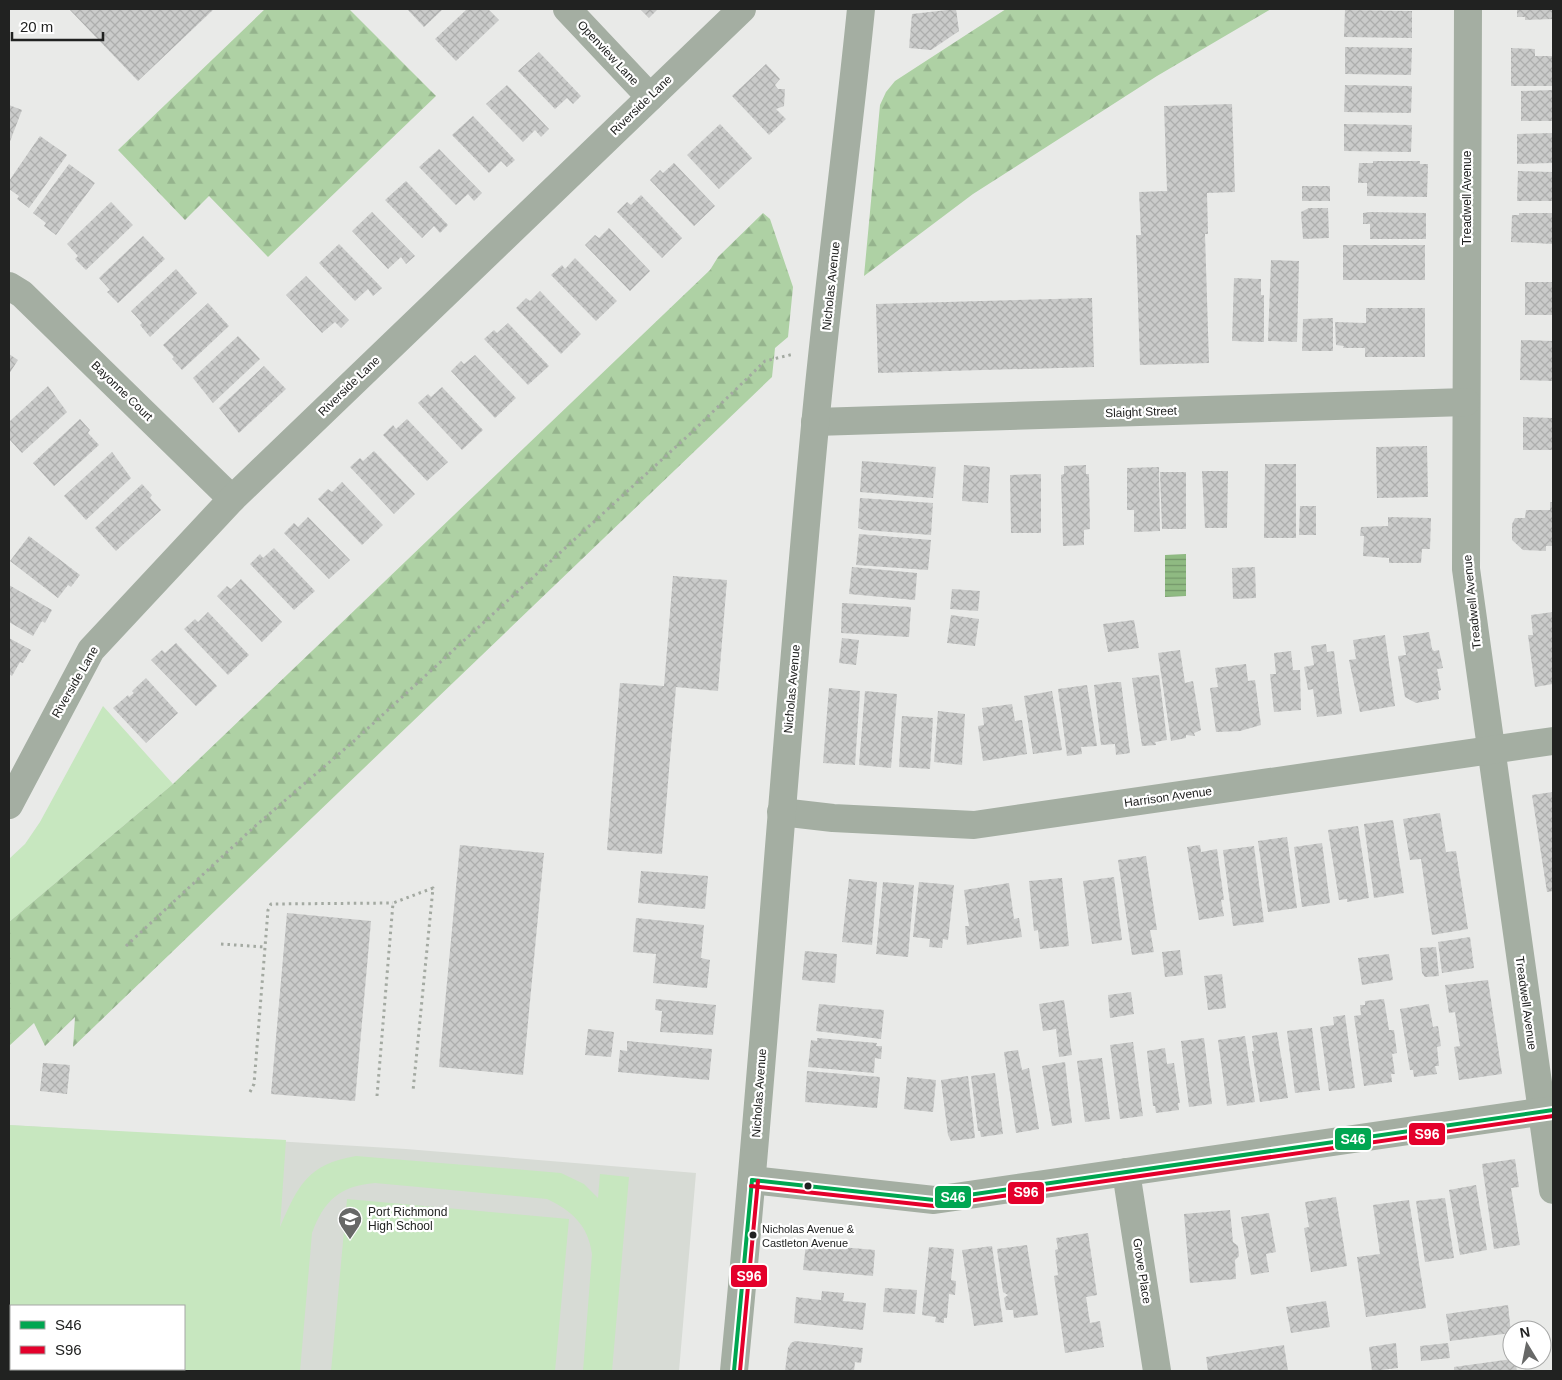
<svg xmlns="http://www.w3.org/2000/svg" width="1562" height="1380" font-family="Helvetica,sans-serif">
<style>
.built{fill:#d7dbd5;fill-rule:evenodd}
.green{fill:#c7e7bf;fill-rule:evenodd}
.forest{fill:url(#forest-firs)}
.water{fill:url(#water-rules)}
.building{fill:url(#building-cross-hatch)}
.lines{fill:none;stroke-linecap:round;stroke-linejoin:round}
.path{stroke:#a3a9a1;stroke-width:3;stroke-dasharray:2.5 4;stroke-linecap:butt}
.minor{stroke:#a4aea2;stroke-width:28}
.bus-1-casing{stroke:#fff;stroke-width:8}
.bus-2-casing{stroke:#fff;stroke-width:8}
.bus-1{stroke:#00a651;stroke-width:4}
.bus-2{stroke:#e4002b;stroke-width:4}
.bus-dot{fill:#212221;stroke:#fff;stroke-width:2}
.labels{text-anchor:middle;stroke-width:4.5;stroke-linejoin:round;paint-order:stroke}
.bus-label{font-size:11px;fill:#212221;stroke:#fff;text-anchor:start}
.street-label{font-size:12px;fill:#212221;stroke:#fff}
.poi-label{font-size:12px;fill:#212221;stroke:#fff;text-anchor:start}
.line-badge{stroke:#fff;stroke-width:2}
.badge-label{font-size:14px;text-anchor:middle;font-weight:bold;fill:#fff}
</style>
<defs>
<pattern id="forest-firs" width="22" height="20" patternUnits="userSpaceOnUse" patternTransform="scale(1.25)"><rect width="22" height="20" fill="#aed1a4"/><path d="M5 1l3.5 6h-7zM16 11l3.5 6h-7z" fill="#95b38d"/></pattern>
<pattern id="water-rules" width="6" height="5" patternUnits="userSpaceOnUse" patternTransform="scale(1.25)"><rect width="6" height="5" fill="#8fba82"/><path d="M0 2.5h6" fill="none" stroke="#74976a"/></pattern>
<pattern id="building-cross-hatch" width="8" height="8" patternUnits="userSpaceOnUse" patternTransform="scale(1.25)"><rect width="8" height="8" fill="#cacbca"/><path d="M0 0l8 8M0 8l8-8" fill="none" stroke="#adaead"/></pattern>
</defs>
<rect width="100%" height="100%" fill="#e9eae8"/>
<path class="built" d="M9 1125 406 1149 696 1173 679 1371H9ZM11 1306H184V1369H11Z"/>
<g class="green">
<polygon points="103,706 173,784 9,922 9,859 25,844 40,822"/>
<path d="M9 1125 286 1140 280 1227C298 1186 307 1164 356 1156L561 1173 584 1184 598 1198 600 1174 629 1177 612 1371H583L592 1254C588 1225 572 1211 547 1199L375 1183C339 1186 324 1201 312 1233L300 1371H9ZM184 1306V1369H11V1306Z"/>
<polygon points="347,1199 569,1219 555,1371 331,1371"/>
</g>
<g class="forest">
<polygon points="265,9 349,9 436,96 268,257 209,196 185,220 118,150"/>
<polygon points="1006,9 1271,9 1157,76 973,194 864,276 880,105 886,92 895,81"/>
<polygon points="763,213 770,219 793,287 788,337 775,348 772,377 73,1047 75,1017 45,1046 34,1023 9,1046 9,922 173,784 710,270 718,257"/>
</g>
<polygon class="water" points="1186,554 1186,596 1165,597 1165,555"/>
<g class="building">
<polygon points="69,9 214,9 138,81"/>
<polygon points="407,9 443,9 424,27"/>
<polygon points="467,9 488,9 499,20 456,61 435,39"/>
<polygon points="640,9 658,9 649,18"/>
<polygon points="956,9 959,31 931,50 909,48 912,14"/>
<polygon points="1517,9 1553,9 1553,19 1525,20 1525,17 1517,17"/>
<polygon points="1345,10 1412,11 1412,38 1344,37"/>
<polygon points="1345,47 1412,48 1411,75 1345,74"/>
<polygon points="1511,48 1535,49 1535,56 1553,56 1553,86 1511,86"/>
<polygon points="539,52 581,96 573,104 567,98 555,109 518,71"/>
<polygon points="766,64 780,79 775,85 778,89 785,89 784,106 776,109 786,119 769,135 732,96"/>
<polygon points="507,85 549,129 541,137 535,130 523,142 486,104"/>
<polygon points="1345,85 1412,86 1411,113 1344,112"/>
<polygon points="1553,90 1553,121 1521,121 1521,91"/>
<polygon points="1232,104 1235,192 1207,193 1208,234 1205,234 1209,363 1140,365 1136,235 1141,235 1139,192 1167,191 1164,106"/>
<polygon points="9,105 22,110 9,144"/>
<polygon points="473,116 515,160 507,167 501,161 489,173 452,135"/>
<polygon points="720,124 752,158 719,189 687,155"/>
<polygon points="1344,124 1412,125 1411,152 1344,151"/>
<polygon points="1553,133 1553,163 1517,164 1517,134"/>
<polygon points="40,136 67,155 29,208 17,199 19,196 9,189 9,181"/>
<polygon points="439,149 482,193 474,201 468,194 456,205 419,167"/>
<polygon points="1373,161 1420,161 1420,164 1428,164 1427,197 1367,196 1367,183 1358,183 1359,163 1373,163"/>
<polygon points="674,163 715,206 694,226 650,180 660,170 663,173"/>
<polygon points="69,164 95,183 56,235 44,226 46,223 33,213"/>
<polygon points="1518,171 1553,172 1553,201 1517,201"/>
<polygon points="406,181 448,225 440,233 434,226 422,238 385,200"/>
<rect x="1302" y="186" width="28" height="15"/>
<polygon points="641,195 682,238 662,258 617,212 627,202 631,205"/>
<polygon points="111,202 133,225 86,270 75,259 78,256 67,244"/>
<polygon points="1309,208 1328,208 1329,238 1303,239 1301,212"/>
<polygon points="372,212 415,256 406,264 401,257 388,269 352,231"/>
<polygon points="1370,212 1426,213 1426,239 1370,239 1370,224 1363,224 1363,213"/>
<polygon points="1519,213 1553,213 1553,244 1511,242 1512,215 1519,215"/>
<polygon points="609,228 650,271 630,291 585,245 595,235 599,238"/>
<polygon points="143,236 165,259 118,303 107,292 110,290 99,278"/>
<polygon points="339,244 382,288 373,296 368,289 355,301 319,263"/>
<rect x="1343" y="245" width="82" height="35"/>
<polygon points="575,258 617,301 596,321 551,275 562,265 565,269"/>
<polygon points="1271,260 1299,261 1297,342 1268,341"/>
<polygon points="176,269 197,293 150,337 140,325 142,323 131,311"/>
<polygon points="306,276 349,320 341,328 335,322 322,333 286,295"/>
<polygon points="1234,278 1261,279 1261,295 1264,295 1264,342 1232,341"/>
<rect x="1525" y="282" width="28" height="33"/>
<polygon points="540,291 581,334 561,354 516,308 526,298 530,301"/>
<polygon points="1092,298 1094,367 878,373 876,304"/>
<polygon points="208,303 229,326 182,370 172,359 174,357 163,345"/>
<polygon points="1366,308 1425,308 1425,357 1365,357 1365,348 1343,348 1344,346 1336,345 1335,322 1366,323"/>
<polygon points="1333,318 1333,351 1302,351 1303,319"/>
<polygon points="508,323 549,366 528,385 484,339 494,330 497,333"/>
<polygon points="238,336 260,359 213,403 193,378"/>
<polygon points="1521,340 1553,341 1553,381 1520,380"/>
<polygon points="9,354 18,360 9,374"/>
<polygon points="475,355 516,398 495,418 451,371 461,361 464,364"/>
<polygon points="264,366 286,389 239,433 219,408"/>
<polygon points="48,386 67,412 22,453 9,439 9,422"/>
<polygon points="442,387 483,430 462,450 418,403 428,394 431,397"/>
<polygon points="1523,417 1553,418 1553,450 1523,450"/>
<polygon points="80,419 90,430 88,433 99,445 54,486 33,463"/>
<polygon points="407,419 448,462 427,481 383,435 393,425 396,429"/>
<polygon points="1427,446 1428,497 1377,498 1376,447"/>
<polygon points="374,451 415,494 394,514 350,467 360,458 363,461"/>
<polygon points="112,452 131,478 86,520 64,496"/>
<polygon points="862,461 936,467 933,498 860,492"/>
<polygon points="1265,464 1296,464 1296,538 1264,538"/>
<polygon points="964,465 990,467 988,503 962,501"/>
<polygon points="1086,465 1086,474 1089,474 1090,529 1084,530 1084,545 1063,546 1061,475 1064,474 1064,466"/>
<polygon points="1159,467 1160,531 1134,532 1134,510 1127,510 1127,468"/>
<polygon points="1202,471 1228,471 1227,528 1205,528"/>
<polygon points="1160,472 1186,472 1186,529 1162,529"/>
<polygon points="1041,474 1041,533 1011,533 1010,475"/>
<polygon points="342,482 383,525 362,545 318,499 328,489 332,492"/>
<polygon points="142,484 152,495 150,498 161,510 116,551 95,528"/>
<polygon points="860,498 933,503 931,535 864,530 858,528"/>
<polygon points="1550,502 1553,502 1553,546 1546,546 1546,551 1523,550 1512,540 1512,524 1515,518 1525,518 1526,510 1550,510"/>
<polygon points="1300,506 1316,506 1316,535 1299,535"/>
<polygon points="308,517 350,560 329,579 284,533 294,523 298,527"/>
<polygon points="1388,517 1431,518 1430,549 1422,549 1421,563 1389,563 1389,558 1363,556 1364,536 1360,536 1361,527 1388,526"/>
<polygon points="859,534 931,540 928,570 856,565"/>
<polygon points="29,536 80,575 71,587 68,585 58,598 10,561"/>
<polygon points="274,548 315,591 294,610 250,564 260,554 263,558"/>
<polygon points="852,567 917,573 915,600 849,594"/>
<polygon points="1255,567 1256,598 1233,599 1232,568"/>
<polygon points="673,576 727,580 718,691 676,687 662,854 607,850 620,683 664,686"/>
<polygon points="241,579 282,622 262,642 217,596 227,586 231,589"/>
<polygon points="9,585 52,610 45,623 42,621 33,636 9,622"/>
<polygon points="952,589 980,591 978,611 950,609"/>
<polygon points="842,603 911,607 909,637 841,633"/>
<polygon points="208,612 249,655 228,675 184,629 195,619 198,622"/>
<polygon points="1553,612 1553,684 1535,687 1528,635 1533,635 1531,615"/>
<polygon points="951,615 979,619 975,646 947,643"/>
<polygon points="1134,620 1139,648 1108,652 1103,624"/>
<polygon points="1429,632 1432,649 1434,651 1439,650 1443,668 1437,669 1441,690 1438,691 1439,699 1416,703 1405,697 1398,656 1406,655 1403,636"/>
<polygon points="1385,635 1395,706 1360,712 1349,660 1356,659 1353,640"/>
<polygon points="9,638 31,650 23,663 20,662 12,676 9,674"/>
<polygon points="842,638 859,640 856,665 839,663"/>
<polygon points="176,643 217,686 196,706 151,660 162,650 165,653"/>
<polygon points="1326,644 1327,652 1334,651 1342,714 1317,717 1313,689 1308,690 1304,667 1314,665 1311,646"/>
<polygon points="1180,650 1185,683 1193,681 1201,730 1194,733 1195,736 1186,735 1186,738 1171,741 1158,653"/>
<polygon points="1291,651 1293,670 1300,670 1301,710 1274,712 1270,674 1276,674 1274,653"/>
<polygon points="1246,664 1248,681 1255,680 1261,725 1240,731 1216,732 1210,688 1218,687 1215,668"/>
<polygon points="1159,675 1167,740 1155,742 1156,745 1142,746 1132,678"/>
<polygon points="146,678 178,713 146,743 113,708 128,695 129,697 134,693 132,691"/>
<polygon points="1115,682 1121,682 1130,753 1116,755 1115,744 1101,745 1094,685"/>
<polygon points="1087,685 1097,746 1081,747 1082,754 1067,756 1058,689"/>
<polygon points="829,688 860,691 855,765 823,763"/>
<polygon points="865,691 897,694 891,768 859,765"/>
<polygon points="1052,691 1062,750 1033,754 1024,696"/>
<polygon points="1012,704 1015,721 1022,720 1027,754 983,761 978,726 984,725 982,708"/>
<polygon points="938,711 965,714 962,765 934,762"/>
<polygon points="902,716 933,718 930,769 899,767"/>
<polygon points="1553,792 1553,891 1547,892 1532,795"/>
<polygon points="1440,813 1446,852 1456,851 1468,929 1432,935 1421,859 1410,860 1403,819"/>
<polygon points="1393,820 1404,893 1374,898 1364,824"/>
<polygon points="1358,826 1369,898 1347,902 1347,899 1339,900 1328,830"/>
<polygon points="1287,837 1297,908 1268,912 1258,841"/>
<polygon points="1322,843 1330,903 1302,907 1294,847"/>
<polygon points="460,845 544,853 523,1075 439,1067"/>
<polygon points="1200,845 1201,852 1217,849 1224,900 1221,900 1224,916 1199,920 1187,847"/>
<polygon points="1254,846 1264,922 1233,926 1223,850"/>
<polygon points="1146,856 1157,930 1150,930 1154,952 1132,955 1118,860"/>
<polygon points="641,871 708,876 705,909 638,903"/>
<polygon points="1114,877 1122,940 1092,944 1083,881"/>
<polygon points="1062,878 1069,946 1040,949 1038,930 1034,931 1029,881"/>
<polygon points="849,879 877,882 872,945 842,942"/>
<polygon points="883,882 914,885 908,957 876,954"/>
<polygon points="919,882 954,885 948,940 943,939 942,948 929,947 930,939 913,937"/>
<polygon points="1009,883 1014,919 1019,918 1022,937 967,945 965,926 969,926 964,890"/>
<polygon points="287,913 371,921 355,1101 271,1094"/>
<polygon points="636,918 704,925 701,958 710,960 707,988 653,983 656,954 633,952"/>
<polygon points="1470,937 1474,968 1442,973 1438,942"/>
<polygon points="1436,947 1439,976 1425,977 1422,973 1420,948"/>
<polygon points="1180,950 1183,975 1165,977 1162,952"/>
<polygon points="805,951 837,954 835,983 802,980"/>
<polygon points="1389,954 1393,980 1362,985 1358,958"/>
<polygon points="1222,974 1226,1008 1208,1010 1204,976"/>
<polygon points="1488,980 1502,1074 1459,1080 1454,1047 1460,1046 1455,1012 1449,1013 1445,985"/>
<polygon points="1131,992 1134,1014 1110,1018 1108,995"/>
<polygon points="656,999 716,1005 713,1035 660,1032 662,1011 655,1010"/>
<polygon points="1384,999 1389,1030 1394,1030 1397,1053 1392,1054 1395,1074 1391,1074 1392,1082 1364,1086 1354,1016 1361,1015 1360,1005 1365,1005 1365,1001"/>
<polygon points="1064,1000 1072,1055 1059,1057 1056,1029 1043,1031 1039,1004"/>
<polygon points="819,1004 884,1010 881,1039 816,1031"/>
<polygon points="1429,1004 1433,1027 1438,1026 1441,1046 1437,1047 1439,1066 1435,1066 1437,1074 1414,1077 1413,1070 1410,1070 1400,1009"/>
<polygon points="1345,1015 1355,1088 1329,1091 1320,1027 1334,1025 1333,1017"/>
<polygon points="1312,1028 1320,1090 1295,1093 1287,1031"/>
<polygon points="588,1029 614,1032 611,1057 585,1055"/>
<polygon points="1277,1032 1288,1098 1260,1102 1252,1051 1254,1051 1252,1036"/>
<polygon points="1245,1036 1255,1102 1227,1106 1218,1040"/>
<polygon points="817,1038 877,1043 876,1046 882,1046 881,1059 875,1058 874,1073 808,1067 811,1040 817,1041"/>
<polygon points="1204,1038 1212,1104 1189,1107 1181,1041"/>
<polygon points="627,1041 712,1049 709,1080 618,1072 620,1050 627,1051"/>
<polygon points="1133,1042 1143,1116 1120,1119 1110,1045"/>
<polygon points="1165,1048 1167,1064 1174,1063 1180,1103 1178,1103 1179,1110 1156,1113 1155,1106 1153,1106 1147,1051"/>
<polygon points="1018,1050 1022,1070 1029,1068 1039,1129 1016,1133 1004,1052"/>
<polygon points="1102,1058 1110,1119 1085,1122 1077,1061"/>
<polygon points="1065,1062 1072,1123 1052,1126 1042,1066"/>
<polygon points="43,1063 70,1065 67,1094 40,1091"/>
<polygon points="807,1071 880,1077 877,1108 805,1102"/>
<polygon points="995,1073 1003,1134 981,1137 980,1131 978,1131 971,1076"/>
<polygon points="968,1076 975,1138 951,1141 948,1135 941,1080"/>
<polygon points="907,1077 936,1080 933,1112 904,1109"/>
<polygon points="1515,1159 1519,1187 1511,1188 1520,1245 1494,1249 1482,1164"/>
<polygon points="1476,1185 1487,1250 1460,1255 1449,1190"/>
<polygon points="1336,1197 1347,1266 1311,1272 1304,1228 1309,1227 1305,1202"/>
<polygon points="1445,1198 1454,1258 1425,1262 1416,1201"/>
<polygon points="1409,1200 1426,1308 1366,1317 1357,1257 1380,1254 1373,1205"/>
<polygon points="1230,1210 1233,1242 1238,1246 1239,1256 1235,1260 1236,1279 1190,1283 1184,1214"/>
<polygon points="1269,1213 1276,1252 1266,1254 1269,1272 1251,1275 1241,1217"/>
<polygon points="1088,1233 1097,1295 1086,1297 1090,1323 1100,1321 1104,1347 1065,1353 1054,1276 1058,1275 1055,1250 1058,1249 1056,1238"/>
<polygon points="806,1244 875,1250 873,1276 803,1270"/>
<polygon points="1027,1245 1038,1315 1014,1318 1013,1310 1006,1310 1004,1298 1008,1295 1003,1292 997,1249"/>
<polygon points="992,1246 1003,1322 974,1326 962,1250"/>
<polygon points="929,1247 954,1249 951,1280 956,1281 955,1295 949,1294 947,1318 944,1318 944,1323 935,1322 936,1317 922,1315"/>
<polygon points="885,1288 917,1290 915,1314 883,1312"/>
<polygon points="822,1291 844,1293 843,1301 866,1303 863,1330 794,1323 796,1297 821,1300"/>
<polygon points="1326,1301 1330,1327 1291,1333 1286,1307"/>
<polygon points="1508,1305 1511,1333 1450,1341 1446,1314"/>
<polygon points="795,1341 863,1348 861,1363 855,1362 854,1371 785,1371 788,1348 791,1343"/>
<polygon points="1396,1343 1398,1368 1372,1371 1369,1347"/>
<polygon points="1448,1343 1450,1358 1421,1361 1420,1346"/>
<polygon points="1284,1345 1288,1371 1208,1371 1206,1357"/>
<polygon points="1512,1359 1515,1360 1517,1371 1454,1371 1454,1367"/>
</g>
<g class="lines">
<g class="path">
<polyline points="221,944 265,947"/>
<polyline points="126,946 253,828 354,741 691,433 765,361 794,354"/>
<polyline points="250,1092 254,1084 268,910 271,904 393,903"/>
<polyline points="377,1096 393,903 433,888 413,1091"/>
</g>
<g class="minor">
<polyline points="567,9 650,97"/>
<polyline points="1468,9 1466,569 1553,1190"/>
<polyline points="9,286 22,294 232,499"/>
<polyline points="815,422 1466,402"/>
<polyline points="9,805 91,650 232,499 742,9"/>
<polyline points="781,812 833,818 974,825 1553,741"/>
<polyline points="1126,1172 1157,1371"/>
<polyline points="752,1180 934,1200 1553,1110"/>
<path d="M734 1371C765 1056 785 741 815 426 828 287 847 148 861 9"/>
</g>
<g class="bus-1-casing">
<g id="bus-1">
<polyline points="752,1180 934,1200 1553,1110"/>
<polyline points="734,1371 752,1180"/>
</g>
</g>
<g class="bus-2-casing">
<g id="bus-2">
<polyline points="751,1186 934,1206 1553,1116"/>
<polyline points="740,1371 758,1181"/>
</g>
</g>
<use href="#bus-1" class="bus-1"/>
<use href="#bus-2" class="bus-2"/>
</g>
<defs>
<g id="school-pin" transform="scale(1.25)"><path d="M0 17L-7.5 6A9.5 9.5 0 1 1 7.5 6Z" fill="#676867" stroke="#fff"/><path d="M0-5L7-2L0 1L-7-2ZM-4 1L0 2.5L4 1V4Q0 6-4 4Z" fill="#fff"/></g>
</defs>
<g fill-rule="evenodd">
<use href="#school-pin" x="350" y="1219"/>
</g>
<g class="bus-dot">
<circle cx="808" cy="1186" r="4.5"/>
<circle cx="753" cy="1235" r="4.5"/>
</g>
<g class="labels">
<g class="bus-label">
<text x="762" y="1233">Nicholas Avenue &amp;<tspan x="762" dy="14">Castleton Avenue</tspan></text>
</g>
<g class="street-label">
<text transform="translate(608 53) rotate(47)" y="4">Openview Lane</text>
<text transform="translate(641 105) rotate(-44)" y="4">Riverside Lane</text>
<text transform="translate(1467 198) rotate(-90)" y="4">Treadwell Avenue</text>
<text transform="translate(831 286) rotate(-84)" y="4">Nicholas Avenue</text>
<text transform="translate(349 386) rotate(-44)" y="4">Riverside Lane</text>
<text transform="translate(122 391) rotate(44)" y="4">Bayonne Court</text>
<text transform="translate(1141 412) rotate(-2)" y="4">Slaight Street</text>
<text transform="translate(1472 602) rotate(-96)" y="4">Treadwell Avenue</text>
<text transform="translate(75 682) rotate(-60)" y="4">Riverside Lane</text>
<text transform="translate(792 689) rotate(-85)" y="4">Nicholas Avenue</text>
<text transform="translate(1168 797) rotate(-8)" y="4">Harrison Avenue</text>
<text transform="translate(1526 1003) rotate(82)" y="4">Treadwell Avenue</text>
<text transform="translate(759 1093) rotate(-86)" y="4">Nicholas Avenue</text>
<text transform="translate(1142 1271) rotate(81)" y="4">Grove Place</text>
</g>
<g class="poi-label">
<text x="368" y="1216">Port Richmond<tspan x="368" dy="14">High School</tspan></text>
</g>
</g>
<g class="line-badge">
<rect x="1408" y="1122" width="38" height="24" rx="5" fill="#e4002b"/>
<rect x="1334" y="1127" width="38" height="24" rx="5" fill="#00a651"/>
<rect x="1007" y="1181" width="38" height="24" rx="5" fill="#e4002b"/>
<rect x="934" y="1185" width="38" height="24" rx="5" fill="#00a651"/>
<rect x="730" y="1264" width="38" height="24" rx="5" fill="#e4002b"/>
</g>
<g class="badge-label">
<text x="1427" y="1139">S96</text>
<text x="1353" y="1144">S46</text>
<text x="1026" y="1197">S96</text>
<text x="953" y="1202">S46</text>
<text x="749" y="1281">S96</text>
</g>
<rect width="1562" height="1380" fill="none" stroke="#212221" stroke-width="20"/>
<rect x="10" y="1305" width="175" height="65" fill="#ffffff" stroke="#a6a7a6"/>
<rect x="20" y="1321" width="25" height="8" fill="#00a651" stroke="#a6a7a6"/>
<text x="55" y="1330" font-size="15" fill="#212221">S46</text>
<rect x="20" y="1346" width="25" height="8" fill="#e4002b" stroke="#a6a7a6"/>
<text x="55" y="1355" font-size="15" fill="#212221">S96</text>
<g transform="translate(1527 1345) rotate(350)"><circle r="24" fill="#ffffff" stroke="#a6a7a6"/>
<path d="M0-4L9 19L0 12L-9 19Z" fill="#676867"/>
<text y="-8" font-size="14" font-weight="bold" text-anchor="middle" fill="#212221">N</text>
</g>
<path d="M12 32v8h91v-8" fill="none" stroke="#212221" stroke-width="2.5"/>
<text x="20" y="32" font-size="15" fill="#212221" stroke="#ffffff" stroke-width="4" paint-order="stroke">20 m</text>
</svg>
